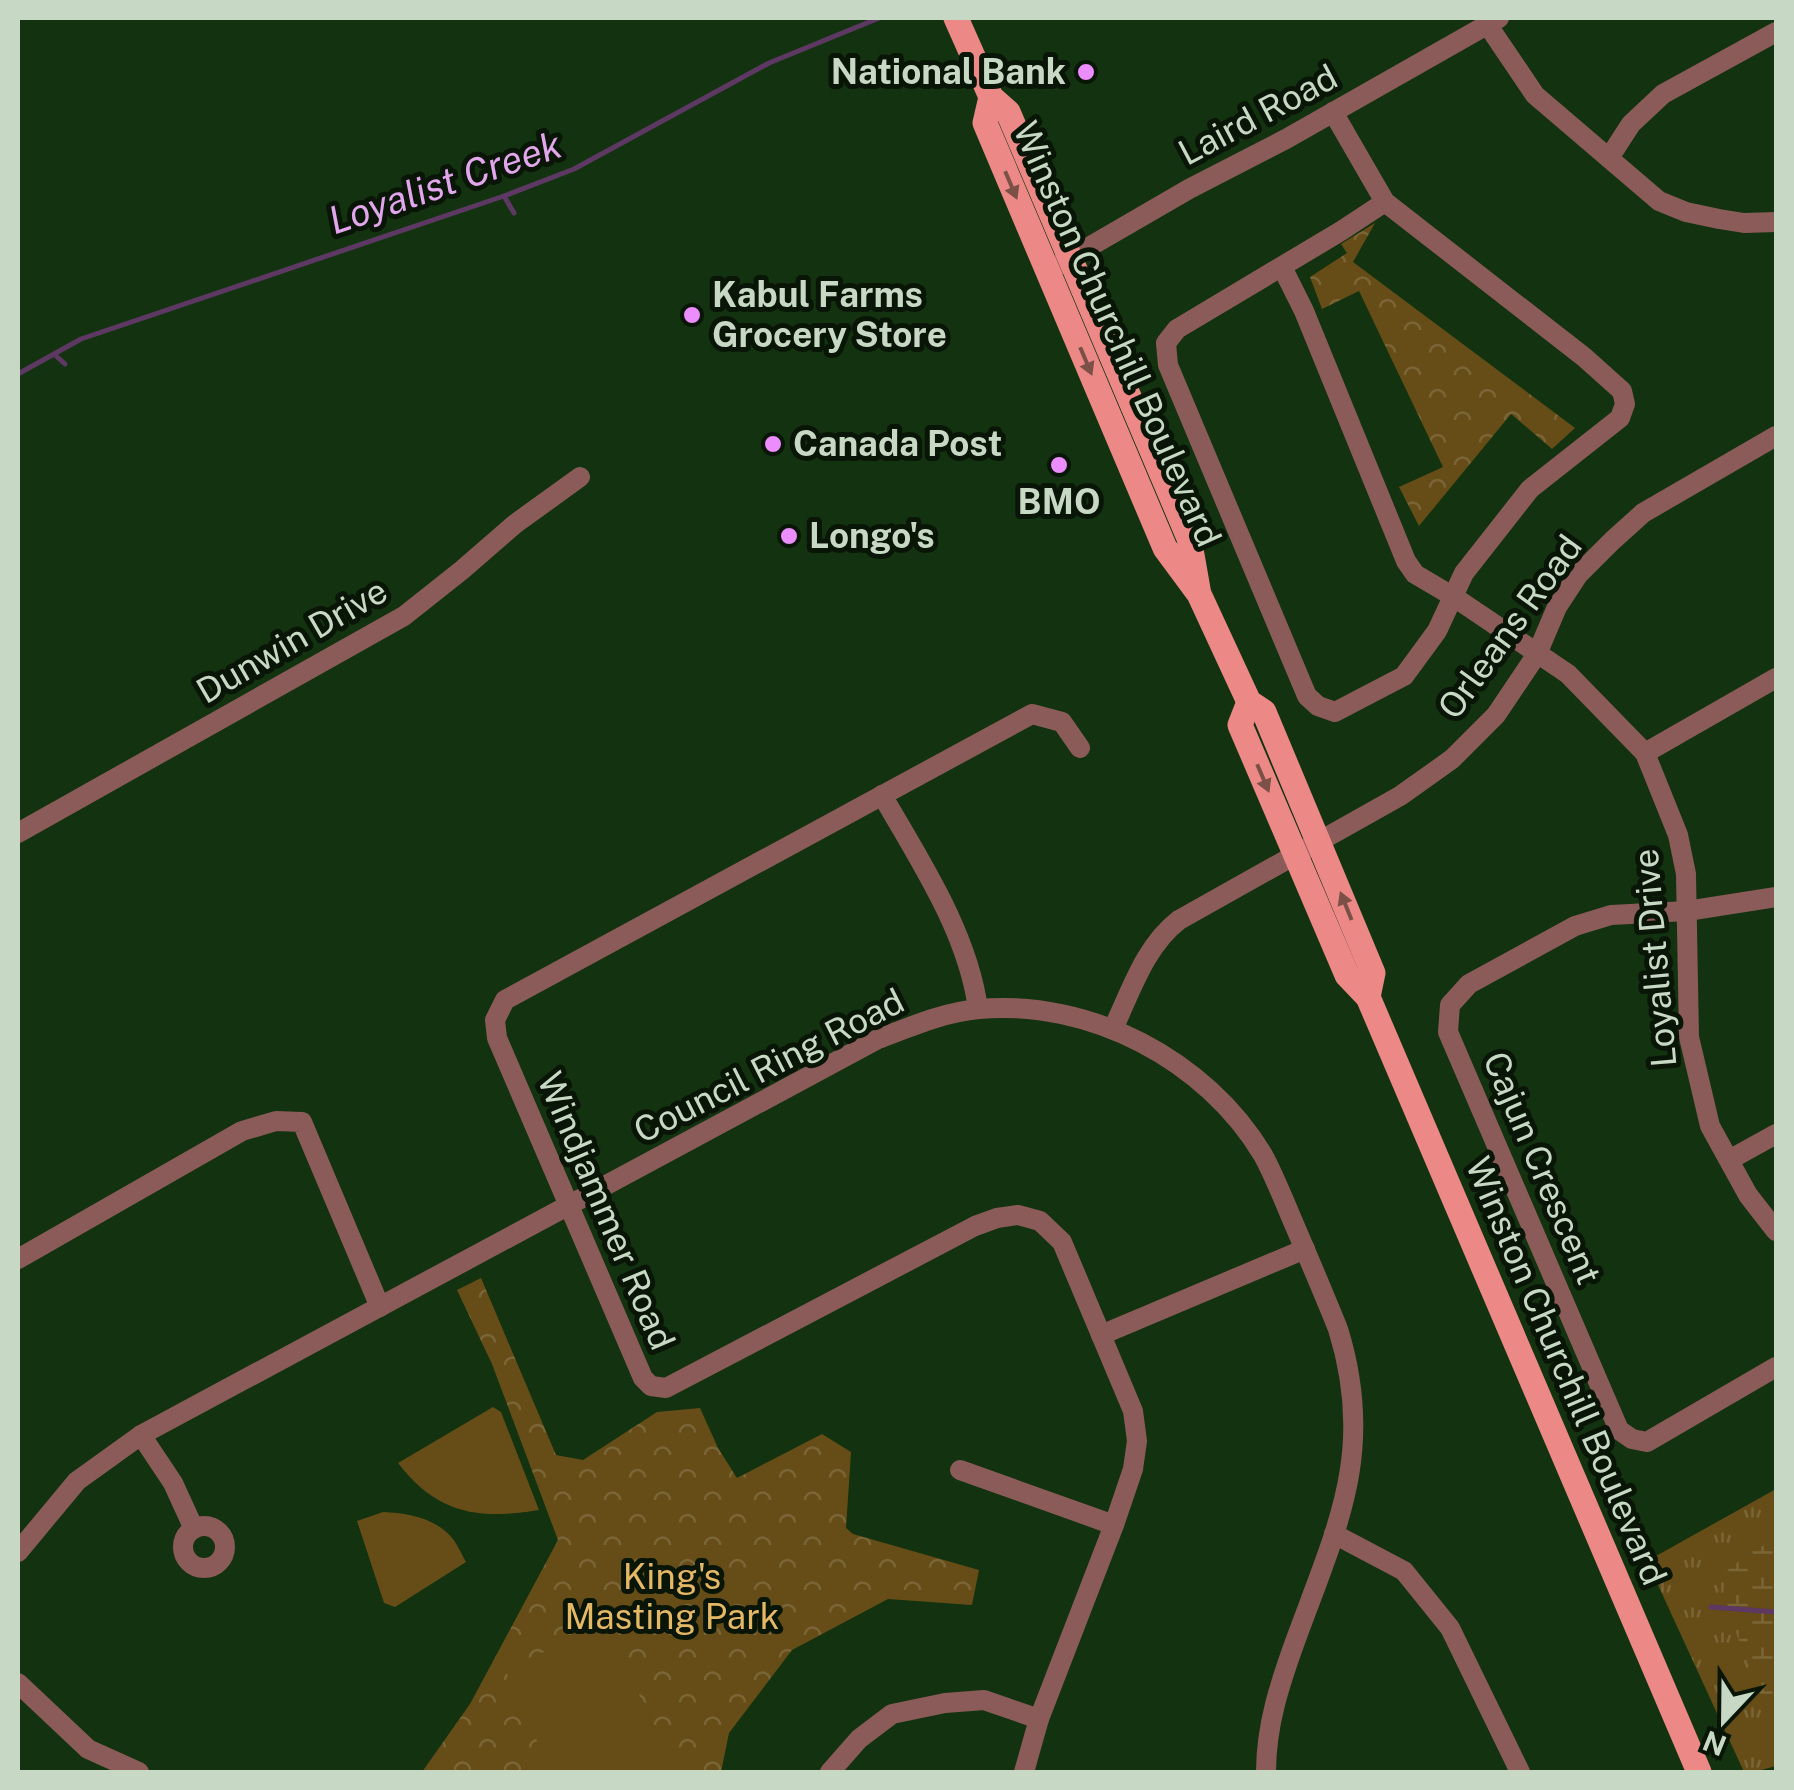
<svg xmlns="http://www.w3.org/2000/svg" width="1794" height="1790" font-family="'Public Sans',sans-serif">
<style>
.grass{fill:url(#grass-tufts)}
.wetland{fill:url(#wetland-marsh)}
.park{fill:url(#park-crowns)}
.garden{fill:#664c17}
.lines{fill:none;stroke-linecap:round;stroke-linejoin:round}
.stream{stroke:#5c3863;stroke-width:5}
.minor{stroke:#8b5b59;stroke-width:20}
.major{stroke:#ec8987;stroke-width:25}
.oneway{fill:#7a5047}
.poi-dot{fill:#eb8dfc;stroke:#091607;stroke-width:4}
.labels{text-anchor:middle;stroke-width:10;stroke-linejoin:round;paint-order:stroke}
.poi-label{font-size:35px;font-weight:bold;fill:#c7d9c4;stroke:#091607;text-anchor:start}
.street-label{font-size:35px;fill:#c7d9c4;stroke:#091607}
.park-label{font-size:35px;fill:#e5b866;stroke:#091607}
.water-label{font-size:38px;font-style:italic;fill:#e1a6eb;stroke:#091607}
</style>
<defs>
<pattern id="grass-tufts" width="24" height="20" patternUnits="userSpaceOnUse" patternTransform="scale(2.5)"><rect width="24" height="20" fill="#664c17"/><path d="M3 7l-1-3M5 7V3M7 7l1-3M15 17l-1-3M17 17v-4M19 17l1-3" fill="none" stroke="#7a6537"/></pattern>
<pattern id="wetland-marsh" width="20" height="14" patternUnits="userSpaceOnUse" patternTransform="scale(2.5)"><rect width="20" height="14" fill="#664c17"/><path d="M1 5h8M5 5V1M11 12h8M15 12V8" fill="none" stroke="#7a6537"/></pattern>
<pattern id="park-crowns" width="20" height="18" patternUnits="userSpaceOnUse" patternTransform="scale(2.5)"><rect width="20" height="18" fill="#664c17"/><path d="M2 6a3 3 0 1 1 6 0M12 15a3 3 0 1 1 6 0" fill="none" stroke="#7a6537"/></pattern>
</defs>
<rect width="100%" height="100%" fill="#13320f"/>
<polygon class="grass" points="1776,1489 1776,1766 1754,1772 1744,1772 1647,1561"/>
<polygon class="wetland" points="1776,1543 1776,1706 1764,1704 1723,1600 1725,1572 1758,1547"/>
<g class="park">
<polygon points="1375,223 1353,262 1575,428 1552,449 1511,414 1419,526 1399,487 1443,467 1359,291 1322,309 1310,277 1347,253 1341,244"/>
<polygon points="481,1278 556,1455 583,1460 657,1412 700,1408 718,1448 737,1478 822,1434 851,1452 846,1528 853,1534 979,1570 972,1605 888,1599 792,1650 729,1733 721,1772 422,1772 470,1704 558,1540 492,1364 457,1290"/>
</g>
<g class="garden">
<path d="M493 1407 501 1412 539 1510C478 1520 437 1514 398 1463Z"/>
<path d="M383 1512C408 1513 436 1518 453 1539 458 1546 462 1555 466 1562L395 1607 384 1603 357 1521Z"/>
<polygon points="608,1624 673,1772 551,1772 505,1669"/>
</g>
<g class="lines">
<g class="stream">
<polyline points="504,196 514,213"/>
<polyline points="54,354 65,364"/>
<polyline points="18,374 81,339 504,196 574,169 769,63 879,18"/>
<polyline points="1711,1607 1776,1612"/>
</g>
<g class="minor">
<polyline points="1487,24 1535,95 1659,201 1686,212 1719,219 1744,223 1776,222"/>
<polyline points="1333,112 1385,202 1584,357 1622,391 1625,404 1620,418 1530,489 1464,573 1437,631 1404,676 1335,712 1318,706 1307,696 1168,365 1166,343 1177,329 1341,231 1385,202"/>
<polyline points="1609,158 1631,124 1663,94 1776,32"/>
<polyline points="1058,265 1189,189 1286,139 1499,18"/>
<polyline points="1282,267 1304,311 1406,561 1415,574 1454,597 1568,674 1645,753 1678,835 1686,874 1689,1037 1710,1126 1748,1195 1776,1231"/>
<polyline points="1645,753 1776,678"/>
<path d="M882 795C920 861 968 933 978 1009"/>
<polyline points="18,833 404,616 462,570 515,524 580,477"/>
<polyline points="1776,897 1687,911 1611,915 1575,926 1469,984 1450,1005 1448,1032 1619,1430 1632,1439 1647,1442 1776,1367"/>
<path d="M1113 1029C1131 991 1145 946 1179 920L1400 796 1452 759 1496 715 1537 654 1557 607 1578 575 1612 541 1643 513 1776 436"/>
<polyline points="1729,1160 1776,1134"/>
<polyline points="18,1259 242,1131 276,1121 302,1122 380,1307"/>
<polyline points="1101,1335 1305,1249"/>
<polyline points="141,1435 173,1483 194,1529"/>
<polyline points="960,1470 1114,1525"/>
<circle cx="204" cy="1547" r="21"/>
<polyline points="1334,1534 1404,1571 1450,1628 1520,1772"/>
<path d="M18 1552 77 1481 141 1435 878 1039C910 1027 944 1012 979 1009 1090 999 1206 1060 1263 1155 1275 1177 1284 1201 1294 1224 1309 1259 1324 1294 1338 1329 1376 1451 1337 1527 1296 1639 1280 1683 1266 1725 1266 1772"/>
<polyline points="18,1683 88,1749 139,1772"/>
<polyline points="830,1772 859,1739 892,1714 945,1703 984,1700 1039,1719"/>
<polyline points="1024,1772 1039,1719 1114,1525 1133,1469 1137,1441 1133,1411 1062,1242 1040,1221 1018,1215 997,1218 975,1226 666,1388 651,1386 643,1378 497,1038 495,1020 505,1000 1032,714 1062,722 1080,748"/>
</g>
<g class="major">
<polyline points="956,18 991,97 1008,112 1189,538 1198,589"/>
<polyline points="991,97 985,123 1165,548 1199,594 1249,702 1264,712 1373,973 1368,997"/>
<polyline points="1249,702 1240,725 1347,975 1368,997 1699,1772"/>
</g>
</g>
<defs><path id="oneway-solid" d="M-6-.8H1V-3.2L6.5 0L1 3.2V.8H-6Z" transform="scale(2.5)"/></defs>
<g class="oneway">
<use href="#oneway-solid" transform="translate(1011 185) rotate(67)"/>
<use href="#oneway-solid" transform="translate(1086 361) rotate(67)"/>
<use href="#oneway-solid" transform="translate(1263 778) rotate(67)"/>
<use href="#oneway-solid" transform="translate(1346 906) rotate(-112)"/>
</g>
<g class="poi-dot">
<circle cx="1086" cy="72" r="10"/>
<circle cx="692" cy="315" r="10"/>
<circle cx="773" cy="444" r="10"/>
<circle cx="1059" cy="465" r="10"/>
<circle cx="789" cy="536" r="10"/>
</g>
<g class="labels">
<g class="poi-label">
<text x="1066" y="84" text-anchor="end">National Bank</text>
<text x="712" y="307">Kabul Farms<tspan x="712" dy="40">Grocery Store</tspan></text>
<text x="793" y="456">Canada Post</text>
<text x="1059" y="514" text-anchor="middle">BMO</text>
<text x="809" y="548">Longo's</text>
</g>
<g class="street-label">
<text transform="translate(1258 115) rotate(-28)" y="12">Laird Road</text>
<text transform="translate(1117 334) rotate(66)" y="12">Winston Churchill Boulevard</text>
<text transform="translate(1510 627) rotate(-54)" y="12">Orleans Road</text>
<text transform="translate(292 641) rotate(-30)" y="12">Dunwin Drive</text>
<text transform="translate(1655 958) rotate(-95)" y="12">Loyalist Drive</text>
<text transform="translate(769 1066) rotate(-27)" y="12">Council Ring Road</text>
<text transform="translate(1542 1168) rotate(67)" y="12">Cajun Crescent</text>
<text transform="translate(606 1211) rotate(67)" y="12">Windjammer Road</text>
<text transform="translate(1566 1371) rotate(67)" y="12">Winston Churchill Boulevard</text>
</g>
<g class="park-label">
<text x="672" y="1589">King's<tspan x="672" dy="40">Masting Park</tspan></text>
</g>
<g class="water-label">
<text transform="translate(445 183) rotate(-19)" y="13">Loyalist Creek</text>
</g>
</g>
<rect width="1794" height="1790" fill="none" stroke="#c7d9c4" stroke-width="40"/>
<g transform="translate(1724 1720) rotate(202)" stroke="#091607" stroke-width="8" paint-order="stroke">
<path d="M0-8L18 38L0 25L-18 38Z" fill="#c7d9c4"/>
<text y="-15" font-size="28" font-weight="bold" text-anchor="middle" fill="#c7d9c4">N</text>
</g>
</svg>
